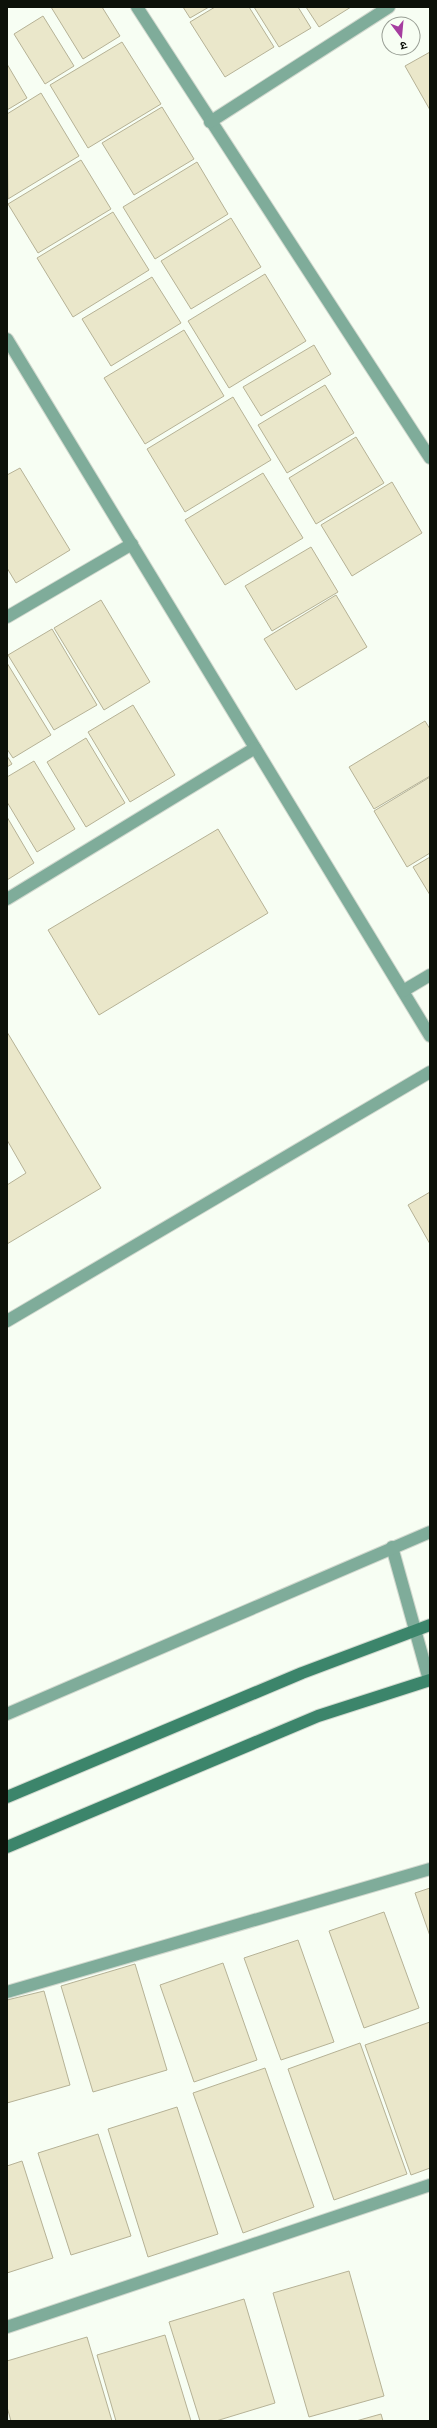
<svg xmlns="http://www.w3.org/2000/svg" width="437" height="2428" font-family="'DM Sans','Noto Sans Devanagari',sans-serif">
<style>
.building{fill:#eae7ca;stroke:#b6b296}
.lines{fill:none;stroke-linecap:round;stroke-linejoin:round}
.street-casing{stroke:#d1d8ce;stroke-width:14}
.secondary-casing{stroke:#d1d8ce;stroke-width:14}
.street{stroke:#7fac9a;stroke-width:12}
.secondary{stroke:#3c856b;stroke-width:12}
</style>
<rect width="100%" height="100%" fill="#f7fef3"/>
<g class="building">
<polygon points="51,7 102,7 120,36 83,59"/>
<polygon points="183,7 209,7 190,18"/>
<polygon points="215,7 249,7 274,47 225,77 190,22"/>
<polygon points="254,7 298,7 311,28 279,47"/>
<polygon points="306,7 351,7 319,27"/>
<polygon points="43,16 74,66 45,84 14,34"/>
<polygon points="122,42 161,104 88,148 50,85"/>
<polygon points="430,52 430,110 405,66"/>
<polygon points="7,64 27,98 7,110"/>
<polygon points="41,93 79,156 8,199 7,114"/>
<polygon points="162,107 194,159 134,195 102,143"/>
<polygon points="81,160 111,209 38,253 8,204"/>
<polygon points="197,162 228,214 155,259 123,207"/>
<polygon points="113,212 149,270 73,317 37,258"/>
<polygon points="231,218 261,267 191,309 161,261"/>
<polygon points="265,274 306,341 229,388 188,321"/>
<polygon points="152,277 181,323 111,366 82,319"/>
<polygon points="184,330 224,396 145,444 104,378"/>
<polygon points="314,345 331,374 261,416 243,387"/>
<polygon points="325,385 354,433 287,473 258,425"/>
<polygon points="233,397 271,460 185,512 147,449"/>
<polygon points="356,437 384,483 316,524 289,478"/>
<polygon points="20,468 70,550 16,583 7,568 7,475"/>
<polygon points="263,473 303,538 225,585 185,520"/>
<polygon points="392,482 422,533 352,576 321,525"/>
<polygon points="311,547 338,592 272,631 245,586"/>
<polygon points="336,595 367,647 296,690 264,639"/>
<polygon points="101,600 150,682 104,710 54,628"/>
<polygon points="52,629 97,705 54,730 8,655"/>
<polygon points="7,663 51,735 13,758 7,749"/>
<polygon points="133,705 175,775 130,802 88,732"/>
<polygon points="425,721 430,729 430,776 374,809 349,767"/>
<polygon points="86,738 125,803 86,827 47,762"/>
<polygon points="7,756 12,764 7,767"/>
<polygon points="34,761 75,829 37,852 7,802 7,777"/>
<polygon points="430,777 430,853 407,867 374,811"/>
<polygon points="7,817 34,863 7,880"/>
<polygon points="218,829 268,913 99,1015 48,930"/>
<polygon points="430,857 430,895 413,867"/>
<polygon points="7,1032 101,1188 7,1244 7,1185 26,1173 7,1140"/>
<polygon points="430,1192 430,1244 408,1205"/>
<polygon points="430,1888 430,1936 415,1893"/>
<polygon points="384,1912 419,2008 364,2028 329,1931"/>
<polygon points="298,1940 334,2042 281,2060 244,1958"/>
<polygon points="223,1963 257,2060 194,2082 160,1985"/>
<polygon points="135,1964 167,2070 93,2092 61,1986"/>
<polygon points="44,1991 70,2085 7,2103 7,2000"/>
<polygon points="430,2022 430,2168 411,2175 365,2045"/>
<polygon points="360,2043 407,2174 334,2200 288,2069"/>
<polygon points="265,2068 314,2207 243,2233 193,2093"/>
<polygon points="177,2107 218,2234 148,2257 108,2129"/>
<polygon points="98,2134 131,2236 71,2255 38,2153"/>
<polygon points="22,2161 53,2258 7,2273 7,2166"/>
<polygon points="349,2271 384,2396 309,2417 273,2293"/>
<polygon points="244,2299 275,2403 216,2421 200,2421 169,2322"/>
<polygon points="165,2335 191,2421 116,2421 97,2355"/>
<polygon points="87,2337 112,2421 11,2421 7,2407 7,2361"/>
<polygon points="381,2414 383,2421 356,2421"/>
</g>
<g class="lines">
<g class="street-casing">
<g id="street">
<polyline points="137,7 430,458"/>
<polyline points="210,122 389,7"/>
<polyline points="7,339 430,1036"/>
<polyline points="7,617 132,544"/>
<polyline points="7,899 255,748"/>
<polyline points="403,991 430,975"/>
<polyline points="7,1321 430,1072"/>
<polyline points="392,1547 429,1680"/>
<polyline points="7,1714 430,1532"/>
<polyline points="7,1992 430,1869"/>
<polyline points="7,2327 430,2185"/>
</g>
</g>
<g class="secondary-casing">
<g id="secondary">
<polyline points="7,1797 302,1673 430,1625"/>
<polyline points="7,1847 318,1716 430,1680"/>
</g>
</g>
<use href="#street" class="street"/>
<use href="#secondary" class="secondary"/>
</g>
<rect width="437" height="2428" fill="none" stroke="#0c1109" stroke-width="16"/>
<g transform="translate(401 36) rotate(164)"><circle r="19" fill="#f7fef3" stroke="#999f95"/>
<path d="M0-3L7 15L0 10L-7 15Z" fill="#a53d9f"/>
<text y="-6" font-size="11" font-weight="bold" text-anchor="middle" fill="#0c1109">उ</text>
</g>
</svg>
